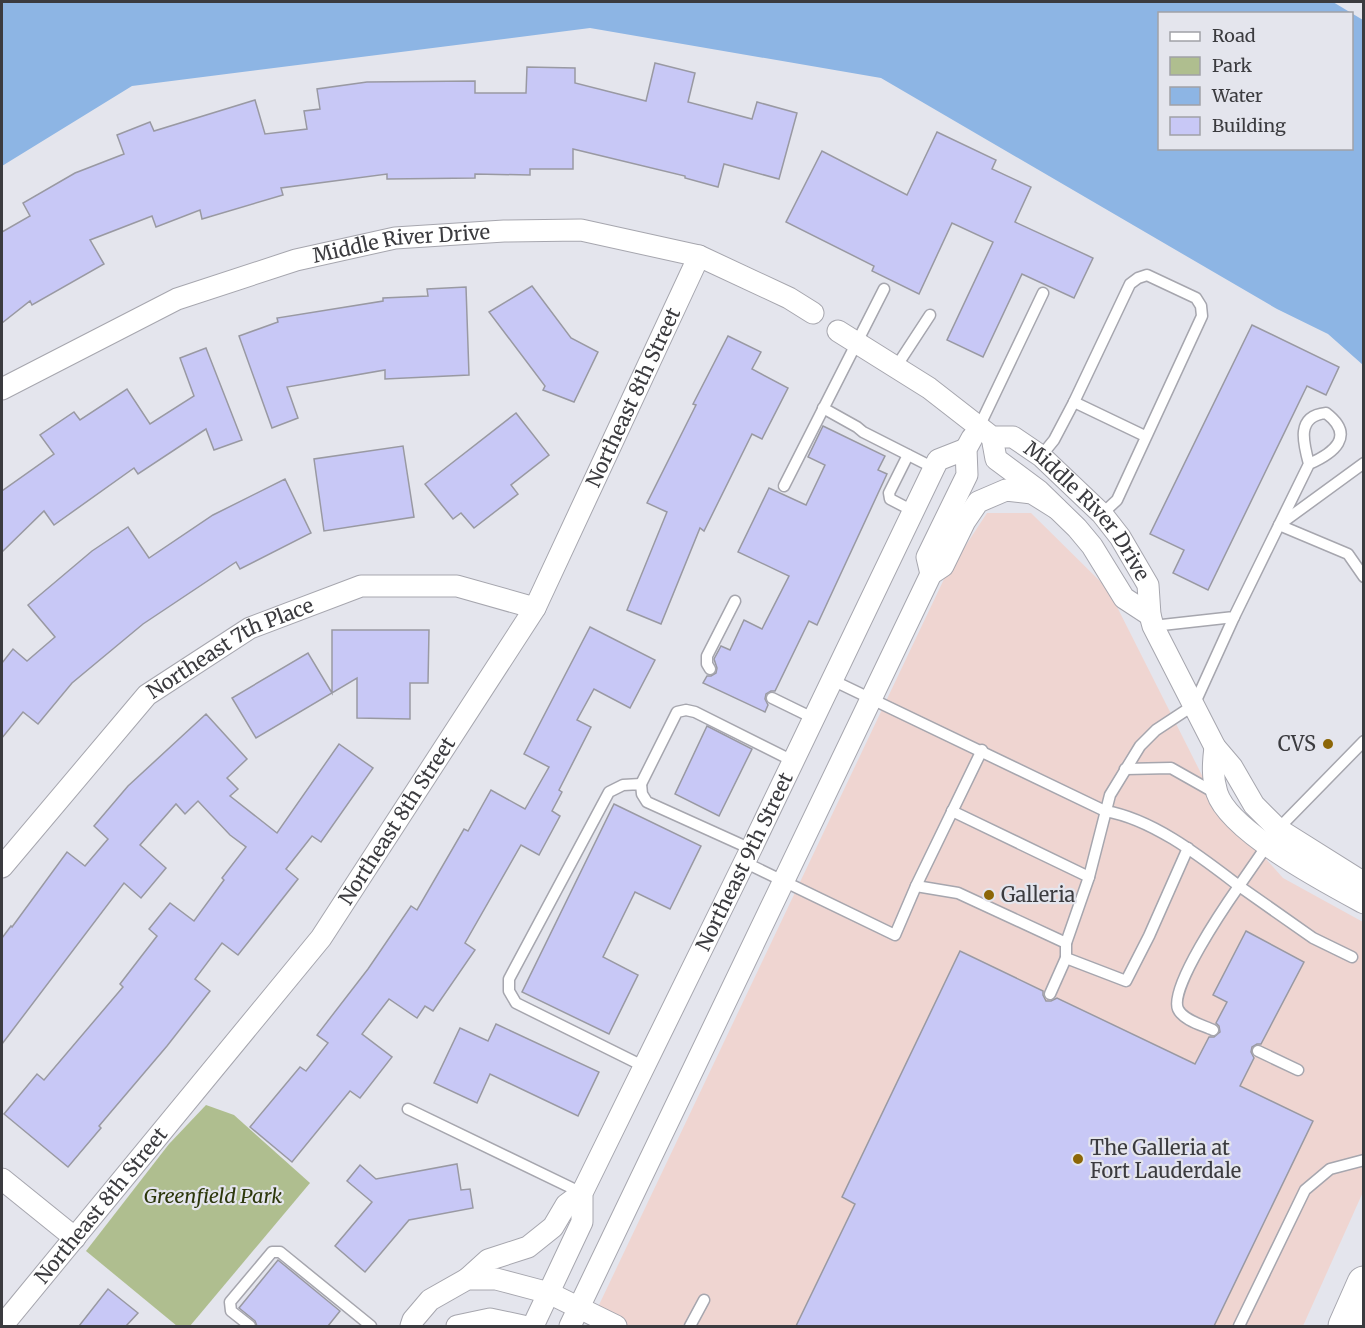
<svg xmlns="http://www.w3.org/2000/svg" width="1365" height="1328" font-family="Merriweather,serif">
<style>
.commercial{fill:#efd5d1}
.green{fill:#afbe8f}
.water{fill:#8db5e4;fill-rule:evenodd}
.building{fill:#c8c8f6;stroke:#9999a2;stroke-width:1.5}
.lines{fill:none;stroke-linecap:round;stroke-linejoin:round}
.service-casing{stroke:#a6a6ae;stroke-width:13}
.minor-casing{stroke:#a6a6ae;stroke-width:23}
.primary-casing{stroke:#a6a6ae;stroke-width:35}
.service{stroke:#fff;stroke-width:10}
.minor{stroke:#fff;stroke-width:21}
.primary{stroke:#fff;stroke-width:33}
.poi-dot{fill:#8c6607;stroke:#e4e5ed;stroke-width:2}
.labels{text-anchor:middle;stroke-width:4.5;stroke-linejoin:round;paint-order:stroke}
.street-label{font-size:20px;fill:#3b3b3f;stroke:#e4e5ed}
.poi-label{font-size:20px;fill:#3b3b3f;stroke:#e4e5ed;text-anchor:start}
.park-label{font-size:20px;font-style:italic;fill:#2c370b;stroke:#e4e5ed}
</style>
<rect width="100%" height="100%" fill="#e4e5ed"/>
<polygon class="commercial" points="987,513 1031,513 1108,589 1217,805 1283,878 1363,922 1363,1192 1303,1326 589,1326 945,577"/>
<polygon class="green" points="206,1105 234,1115 310,1183 190,1326 177,1326 86,1251 169,1144"/>
<path class="water" d="M2 2H1333L1363 20V365L1328 334 1277 309 881 78 590 28 132 86 2 166ZM1160 14H1352V148H1160Z"/>
<g class="building">
<polygon points="655,63 695,73 688,102 752,119 757,102 797,113 779,179 724,164 718,187 685,178 685,176 573,149 573,169 530,169 530,175 475,174 475,178 387,179 387,174 281,188 283,195 202,219 200,210 156,227 152,216 90,240 104,264 32,305 30,301 2,323 2,232 30,216 23,203 75,173 124,154 117,135 150,122 154,131 255,100 265,134 307,129 304,111 320,109 317,89 367,82 475,81 475,93 526,93 527,67 575,68 575,83 646,101"/>
<polygon points="937,132 996,160 992,169 1031,187 1015,222 1093,258 1074,298 1022,274 983,357 947,340 993,242 952,223 919,294 872,271 874,266 786,222 822,151 907,195"/>
<polygon points="532,286 571,338 598,352 574,402 543,390 545,386 489,312"/>
<polygon points="466,287 469,375 385,379 385,370 287,387 298,418 272,428 239,336 278,322 277,318 383,301 383,298 428,296 427,289"/>
<polygon points="1252,325 1339,367 1326,395 1307,386 1208,590 1173,573 1184,550 1150,534"/>
<polygon points="728,336 761,352 752,369 788,388 762,439 752,434 704,531 700,528 661,624 627,610 667,512 647,503 696,405 693,404"/>
<polygon points="206,348 242,440 214,450 206,429 138,474 134,468 54,525 44,511 2,552 2,491 54,454 40,435 74,412 80,420 127,389 150,424 194,396 180,358"/>
<polygon points="516,413 549,455 511,485 518,494 474,528 461,513 453,519 425,484"/>
<polygon points="823,426 885,456 878,470 887,474 817,625 809,621 775,691 771,691 766,694 765,699 768,705 765,712 703,683 707,676 711,676 716,673 717,668 714,659 721,646 730,650 744,620 762,629 789,576 738,552 769,488 806,505 825,465 808,457"/>
<polygon points="403,446 414,517 324,531 314,459"/>
<polygon points="285,479 311,533 240,569 236,562 143,624 72,683 38,724 23,712 2,738 2,663 13,649 27,661 55,637 28,605 92,551 128,527 149,558 213,515"/>
<polygon points="590,627 655,660 630,708 594,689 577,720 591,727 559,790 562,792 552,811 560,816 539,855 521,845 465,943 475,950 433,1011 425,1006 417,1018 389,999 362,1034 392,1057 360,1098 350,1091 292,1162 250,1127 300,1067 306,1071 328,1043 317,1035 368,969 411,906 417,910 464,829 468,831 491,790 525,809 549,767 524,754"/>
<polygon points="332,630 429,630 428,683 410,683 410,719 357,718 357,678 256,738 232,698 308,653 332,693"/>
<polygon points="206,714 247,759 227,778 238,789 230,796 277,833 339,744 373,768 321,842 312,836 286,869 298,879 238,955 222,943 195,979 210,991 167,1046 99,1126 101,1128 68,1167 4,1114 37,1074 44,1080 123,987 120,984 157,936 149,929 170,903 194,921 224,880 222,878 246,847 230,835 198,801 185,814 176,804 140,845 166,868 141,898 124,883 2,1044 2,938 11,926 12,927 67,852 85,866 108,839 94,826 128,786"/>
<polygon points="707,726 752,749 719,816 675,794"/>
<polygon points="614,804 701,846 670,909 635,892 603,957 638,975 609,1034 522,992"/>
<polygon points="1246,931 1304,962 1261,1044 1257,1044 1252,1047 1251,1052 1254,1058 1240,1086 1313,1121 1214,1326 796,1326 855,1204 842,1197 960,951 1043,991 1043,995 1046,1001 1051,1001 1057,998 1195,1064 1209,1037 1214,1037 1220,1032 1219,1026 1216,1023 1227,1002 1213,995"/>
<polygon points="496,1024 599,1072 578,1116 490,1074 477,1103 434,1083 460,1028 488,1041"/>
<polygon points="457,1164 461,1190 470,1189 473,1208 409,1220 365,1272 335,1246 372,1202 347,1181 360,1165 376,1179"/>
<polygon points="278,1260 340,1311 328,1326 257,1326 255,1321 239,1308"/>
<polygon points="108,1289 138,1313 126,1326 79,1326"/>
</g>
<g class="lines">
<g class="service-casing">
<g id="service">
<polyline points="896,367 930,315"/>
<polyline points="823,408 857,427 863,432 934,468"/>
<polyline points="979,427 1043,293"/>
<polyline points="908,455 889,493 890,499 913,511"/>
<polyline points="1041,456 1054,440 1074,402"/>
<polyline points="1364,463 1279,525 1348,554 1364,577"/>
<polyline points="784,486 884,289"/>
<polyline points="1102,514 1117,500 1202,316 1201,306 1196,298 1147,275 1138,278 1130,284 1074,402 1145,436"/>
<path d="M1153 626 1234 617 1309 464C1334 453 1356 436 1326 413 1296 416 1303 442 1309 464"/>
<polyline points="710,669 707,664 707,656 735,601"/>
<path d="M832 680 1105 811C1153 819 1201 857 1239 886L1268 844"/>
<polyline points="772,698 813,718"/>
<polyline points="1125,769 1171,768 1217,794"/>
<polyline points="641,784 677,712 686,710 695,712 793,761"/>
<polyline points="952,811 1089,877"/>
<polyline points="1278,829 1364,741"/>
<polyline points="1188,848 1149,936 1126,981 1066,958 1066,943 1089,877 1110,795 1140,746 1156,730 1194,705 1234,617"/>
<polyline points="744,862 895,935 916,886 982,750"/>
<polyline points="916,886 958,893 1066,943"/>
<polyline points="1050,994 1066,958"/>
<path d="M1213 1030C1202 1025 1183 1020 1178 1009 1169 988 1225 906 1239 886L1313 938 1352 957"/>
<polyline points="1258,1051 1298,1070"/>
<polyline points="643,1066 516,1003 509,991 509,979 609,792 623,785 641,784 642,794 647,802 751,849"/>
<polyline points="408,1109 582,1193"/>
<polyline points="250,1326 231,1311 230,1302 272,1252 280,1252 371,1326"/>
<polyline points="690,1326 704,1300"/>
<polyline points="1239,1326 1305,1190 1330,1169 1364,1160"/>
</g>
</g>
<g class="minor-casing">
<g id="minor">
<path id="s1" d="M838 331 929 388 992 437H1013L1041 456 1102 514 1120 537 1148 585 1150 615 1153 626 1215 747 1232 767 1254 805 1278 829 1364 883"/>
<path id="s2" d="M2 389 177 299 296 260 395 238 504 231 581 230 699 256 789 298 813 313"/>
<polyline points="992,437 996,459 1039,491 1077,528 1092,546 1124,598 1150,615"/>
<polyline points="931,574 927,557 967,475 966,449 972,438"/>
<path d="M1215 747C1213 763 1212 777 1217 793 1230 832 1327 883 1364 903"/>
<path id="s3" d="M2 867 147 695 250 628 361 586H457L535 608"/>
<polyline points="2,1179 75,1238"/>
<polyline points="467,1279 488,1260 528,1247 553,1227 566,1205 582,1193"/>
<path id="s4" d="M2 1326 321 938 535 608 699 256"/>
<polyline points="411,1326 413,1320 430,1300 467,1279 496,1279 549,1293 616,1326"/>
<polyline points="457,1326 490,1319 523,1326"/>
<path id="s5" d="M533 1326 582 1222V1193L751 849 934 468 938 460 966 449"/>
<polyline points="570,1326 931,574 943,566 965,521 978,502 1006,490 1032,493 1056,508"/>
</g>
</g>
<g class="primary-casing">
<polyline id="primary" points="1345,1326 1364,1283"/>
</g>
<use href="#service" class="service"/>
<use href="#minor" class="minor"/>
<use href="#primary" class="primary"/>
</g>
<g class="poi-dot">
<circle cx="1328" cy="744" r="6"/>
<circle cx="989" cy="895" r="6"/>
<circle cx="1078" cy="1159" r="6"/>
</g>
<g class="labels">
<g class="street-label">
<text dy="7" stroke="none"><textPath href="#s2" startOffset="429">Middle River Drive</textPath></text>
<text dy="7" stroke="none"><textPath href="#s4" startOffset="1128">Northeast 8th Street</textPath></text>
<text dy="7" stroke="none"><textPath href="#s1" startOffset="314">Middle River Drive</textPath></text>
<text dy="7" stroke="none"><textPath href="#s3" startOffset="321">Northeast 7th Place</textPath></text>
<text dy="7" stroke="none"><textPath href="#s4" startOffset="642">Northeast 8th Street</textPath></text>
<text dy="7" stroke="none"><textPath href="#s5" startOffset="513">Northeast 9th Street</textPath></text>
<text dy="7" stroke="none"><textPath href="#s4" startOffset="156">Northeast 8th Street</textPath></text>
</g>
<g class="poi-label">
<text x="1316" y="751" text-anchor="end">CVS</text>
<text x="1001" y="902">Galleria</text>
<text x="1090" y="1155">The Galleria at<tspan x="1090" dy="23">Fort Lauderdale</tspan></text>
</g>
<g class="park-label">
<text x="213" y="1203">Greenfield Park</text>
</g>
</g>
<rect width="1365" height="1328" fill="none" stroke="#3b3b3f" stroke-width="6"/>
<rect x="1158" y="12" width="195" height="138" fill="#e4e5ed" stroke="#a0a1a7" stroke-width="1.5"/>
<rect x="1170" y="32" width="30" height="9" fill="#ffffff" stroke="#a0a1a7" stroke-width="1.5"/>
<text x="1212" y="42" font-size="18" fill="#3b3b3f">Road</text>
<rect x="1170" y="57" width="30" height="18" fill="#afbe8f" stroke="#a0a1a7" stroke-width="1.5"/>
<text x="1212" y="72" font-size="18" fill="#3b3b3f">Park</text>
<rect x="1170" y="87" width="30" height="18" fill="#8db5e4" stroke="#a0a1a7" stroke-width="1.5"/>
<text x="1212" y="102" font-size="18" fill="#3b3b3f">Water</text>
<rect x="1170" y="117" width="30" height="18" fill="#c8c8f6" stroke="#a0a1a7" stroke-width="1.5"/>
<text x="1212" y="132" font-size="18" fill="#3b3b3f">Building</text>
</svg>
